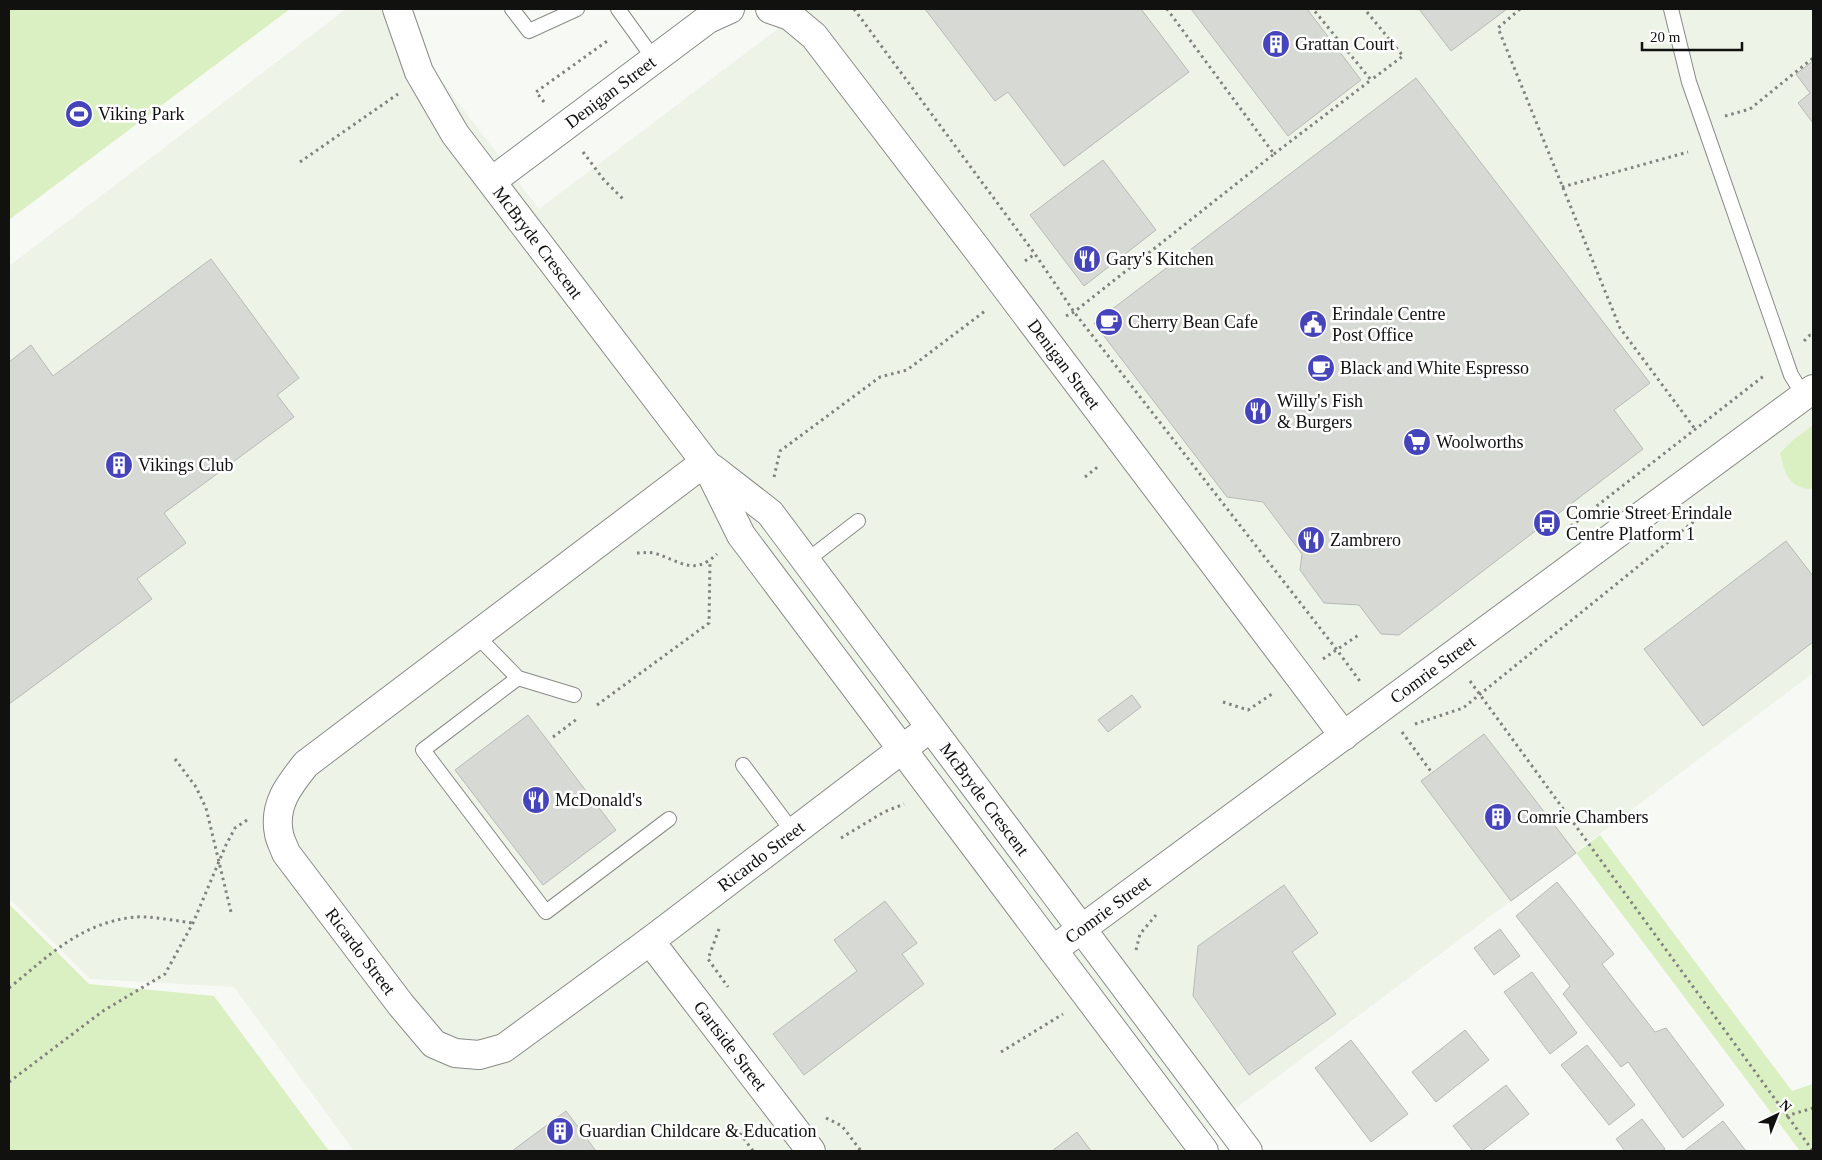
<svg xmlns="http://www.w3.org/2000/svg" width="1822" height="1160" font-family="'Times New Roman',serif">
<style>
.built{fill:#edf3e7}
.green{fill:#dbf0c2}
.building{fill:#d7d9d5;stroke:#b8bab5}
.lines{fill:none;stroke-linecap:round;stroke-linejoin:round}
.lane-casing{stroke:#8a8c88;stroke-width:16}
.street-casing{stroke:#8a8c88;stroke-width:30}
.secondary-casing{stroke:#8a8c88;stroke-width:30}
.path{stroke:#80827f;stroke-width:3;stroke-dasharray:2.5 4;stroke-linecap:butt}
.lane{stroke:#fff;stroke-width:14}
.street{stroke:#fff;stroke-width:28}
.secondary{stroke:#fff;stroke-width:28}
.labels{text-anchor:middle;stroke-width:5;stroke-linejoin:round;paint-order:stroke}
.poi-label{font-size:18px;fill:#111210;stroke:#fff;text-anchor:start}
.street-label{font-size:18px;fill:#111210;stroke:#fff}
</style>
<rect width="100%" height="100%" fill="#f7f9f5"/>
<polygon class="built" points="346,9 387,9 539,209 804,9 1813,9 1813,673 1179,1151 354,1151 234,987 90,979 9,898 9,266"/>
<g class="green">
<polygon points="9,9 290,9 9,220"/>
<path d="M1813 425V487L1810 489C1796 488 1789 482 1784 468 1783 463 1781 460 1780 453L1792 441Z"/>
<polygon points="1600,835 1792,1091 1813,1084 1813,1151 1800,1151 1576,853"/>
<polygon points="9,904 89,984 214,996 329,1151 9,1151"/>
</g>
<g class="building">
<polygon points="925,9 1141,9 1189,72 1064,166 1008,92 995,101"/>
<polygon points="1191,9 1307,9 1361,80 1288,136"/>
<polygon points="1419,9 1507,9 1451,51"/>
<polygon points="1813,61 1813,123 1798,103 1810,93 1796,74"/>
<polygon points="1416,78 1650,383 1614,410 1643,449 1399,635 1381,634 1359,605 1324,603 1300,570 1302,554 1263,502 1227,497 1094,323"/>
<polygon points="1103,160 1156,230 1084,286 1030,215"/>
<polygon points="211,259 299,378 277,395 294,417 164,513 186,543 137,579 152,599 9,704 9,362 31,345 53,376"/>
<polygon points="1786,541 1813,576 1813,642 1703,726 1644,649"/>
<polygon points="1132,695 1141,707 1108,732 1098,720"/>
<polygon points="528,715 616,830 543,885 455,770"/>
<polygon points="1484,734 1576,853 1511,901 1421,781"/>
<polygon points="1557,882 1614,954 1602,964 1655,1032 1666,1028 1724,1105 1683,1138 1628,1062 1621,1067 1563,994 1570,986 1516,916"/>
<polygon points="1284,885 1318,933 1292,952 1336,1014 1249,1075 1193,996 1198,946"/>
<polygon points="885,901 917,943 902,954 924,984 804,1075 773,1034 857,971 834,940"/>
<polygon points="1500,929 1520,956 1494,975 1474,948"/>
<polygon points="1532,972 1577,1033 1550,1054 1504,992"/>
<polygon points="1465,1030 1489,1060 1436,1102 1412,1072"/>
<polygon points="1351,1040 1408,1114 1371,1142 1315,1068"/>
<polygon points="1587,1045 1635,1105 1609,1125 1561,1065"/>
<polygon points="1506,1085 1529,1114 1482,1151 1473,1151 1453,1126"/>
<polygon points="566,1111 596,1151 512,1151"/>
<polygon points="1642,1119 1665,1149 1662,1151 1625,1151 1616,1139"/>
<polygon points="1723,1121 1746,1151 1684,1151"/>
<polygon points="1077,1132 1091,1151 1052,1151"/>
</g>
<g class="lines">
<g class="lane-casing">
<g id="lane">
<polyline points="512,9 529,31 577,9"/>
<polyline points="618,9 654,59"/>
<polyline points="1671,9 1689,82 1703,122 1791,375 1804,396"/>
<polyline points="806,561 858,521"/>
<polyline points="476,635 518,678 574,695"/>
<polyline points="518,678 423,750 546,912 669,819"/>
<polyline points="743,765 793,832"/>
</g>
</g>
<g class="street-casing">
<g id="street">
<path id="s1" d="M770 9 790 16 814 36 977 249 1344 736"/>
<path id="s2" d="M492 181 708 19 730 9"/>
<path id="s3" d="M705 462 306 764C289 785 273 805 279 834 280 840 284 847 286 853L401 1005 434 1044 455 1053 479 1055 504 1048 650 941 930 728"/>
<path id="s4" d="M650 941 811 1151"/>
<path id="s5" d="M1053 950 1813 389"/>
</g>
</g>
<g class="secondary-casing">
<g id="secondary">
<path id="s6" d="M397 9 419 72 455 134 705 462 741 535 1204 1151"/>
<path id="s7" d="M712 468 770 513 1248 1151"/>
</g>
</g>
<g class="path">
<polyline points="854,9 1035,254 1074,312 1337,650 1362,684"/>
<polyline points="1520,9 1498,28 1620,328 1695,429"/>
<polyline points="1367,12 1403,56 1371,80"/>
<polyline points="544,102 536,92 610,39"/>
<polyline points="1725,116 1750,109 1813,58"/>
<polyline points="583,152 604,180 623,199"/>
<polyline points="1274,154 1371,80 1313,9"/>
<polyline points="300,162 398,94"/>
<polyline points="1562,187 1688,152"/>
<polyline points="1025,261 1035,254"/>
<polyline points="1066,316 1074,312 1274,154 1167,9"/>
<polyline points="1804,341 1810,335 1813,335"/>
<polyline points="774,477 780,451 880,377 907,370 985,311"/>
<polyline points="1085,477 1100,465"/>
<polyline points="1571,526 1765,375"/>
<path d="M637 553C643 553 648 552 654 553 679 560 693 577 717 554"/>
<polyline points="1323,659 1360,634"/>
<polyline points="1470,681 1813,1151"/>
<polyline points="1223,702 1248,710 1272,694"/>
<polyline points="597,705 709,623 710,561"/>
<polyline points="1415,724 1463,708 1703,514 1709,507"/>
<polyline points="1402,732 1432,773"/>
<polyline points="553,737 577,719"/>
<polyline points="175,759 196,787 206,808 231,912"/>
<polyline points="841,838 884,812 904,804"/>
<polyline points="719,929 708,959 728,987"/>
<polyline points="1136,950 1140,934 1156,915"/>
<path d="M9 988C50 955 80 923 135 917 151 916 177 921 193 923"/>
<polyline points="1001,1052 1063,1014"/>
<polyline points="9,1082 103,1011 165,974 193,923 226,845 235,828 247,820"/>
<polyline points="1786,1116 1813,1108"/>
<polyline points="826,1118 842,1126 861,1151"/>
<polyline points="736,1128 753,1151"/>
</g>
<use href="#lane" class="lane"/>
<use href="#street" class="street"/>
<use href="#secondary" class="secondary"/>
</g>
<defs>
<g id="building-disc" transform="scale(1.4375)"><circle r="9.5" fill="#4644ba" stroke="#fff"/><path d="M-4-6H4V6H1V3H-1V6H-4ZM-2.5-4.3h1.7v1.8h-1.7ZM.8-4.3h1.7v1.8H.8ZM-2.5-1h1.7V.8h-1.7ZM.8-1h1.7V.8H.8Z" fill="#fff"/></g>
<g id="stadium-disc" transform="scale(1.4375)"><circle r="9.5" fill="#4644ba" stroke="#fff"/><path d="M0-5a6.5 5 0 1 0 0 10a6.5 5 0 1 0 0-10ZM-3.5-1.8h7v3.6h-7Z" fill="#fff"/></g>
<g id="restaurant-disc" transform="scale(1.4375)"><circle r="9.5" fill="#4644ba" stroke="#fff"/><path d="M-5-6h1v4h1v-4h1v4h1v-4h1v5L-1.5 .5V6h-2V.5L-5-1ZM5-6V6H3V1.5H1.5Q1.5-4 5-6Z" fill="#fff"/></g>
<g id="cafe-disc" transform="scale(1.4375)"><circle r="9.5" fill="#4644ba" stroke="#fff"/><path d="M-5.5-4.5H6V0H3Q3 3.5 0 3.5H-2.5Q-5.5 3.5-5.5 0ZM3-3.2v2h1.7v-2ZM-6 4.5H4V6H-6Z" fill="#fff"/></g>
<g id="civic-disc" transform="scale(1.4375)"><circle r="9.5" fill="#4644ba" stroke="#fff"/><path d="M-.6-6.5H3V-4.5H.6V-3L4-1V1h2V6H-6V1h2V-1L-.6-3ZM-1.2 2.5V6h2.4V2.5Z" fill="#fff"/></g>
<g id="supermarket-disc" transform="scale(1.4375)"><circle r="9.5" fill="#4644ba" stroke="#fff"/><path d="M-6-5.5h2.5l.6 2H6L4.5 2H-2.5L-4.4-4H-6ZM-1.5 3.2a1.3 1.3 0 1 0 .1 0ZM3 3.2a1.3 1.3 0 1 0 .1 0Z" fill="#fff"/></g>
<g id="bus-disc" transform="scale(1.4375)"><circle r="9.5" fill="#4644ba" stroke="#fff"/><path d="M-5-6H5V4H4V6H2V4H-2V6H-4V4H-5ZM-3.5-4V0h7V-4ZM-3.5 1.2v1.5H-2V1.2ZM2 1.2v1.5H3.5V1.2Z" fill="#fff"/></g>
</defs>
<g fill-rule="evenodd">
<use href="#building-disc" x="1276" y="44"/>
<use href="#stadium-disc" x="79" y="114"/>
<use href="#restaurant-disc" x="1087" y="259"/>
<use href="#cafe-disc" x="1109" y="322"/>
<use href="#civic-disc" x="1313" y="324"/>
<use href="#cafe-disc" x="1321" y="368"/>
<use href="#restaurant-disc" x="1258" y="411"/>
<use href="#supermarket-disc" x="1417" y="442"/>
<use href="#building-disc" x="119" y="465"/>
<use href="#bus-disc" x="1547" y="523"/>
<use href="#restaurant-disc" x="1311" y="540"/>
<use href="#restaurant-disc" x="536" y="800"/>
<use href="#building-disc" x="1498" y="817"/>
<use href="#building-disc" x="560" y="1131"/>
</g>
<g class="labels">
<g class="poi-label">
<text x="1295" y="50">Grattan Court</text>
<text x="98" y="120">Viking Park</text>
<text x="1106" y="265">Gary's Kitchen</text>
<text x="1332" y="320">Erindale Centre<tspan x="1332" dy="21">Post Office</tspan></text>
<text x="1128" y="328">Cherry Bean Cafe</text>
<text x="1340" y="374">Black and White Espresso</text>
<text x="1277" y="407">Willy's Fish<tspan x="1277" dy="21">&amp; Burgers</tspan></text>
<text x="1436" y="448">Woolworths</text>
<text x="138" y="471">Vikings Club</text>
<text x="1566" y="519">Comrie Street Erindale<tspan x="1566" dy="21">Centre Platform 1</tspan></text>
<text x="1330" y="546">Zambrero</text>
<text x="555" y="806">McDonald's</text>
<text x="1517" y="823">Comrie Chambers</text>
<text x="579" y="1137">Guardian Childcare &amp; Education</text>
</g>
<g class="street-label">
<text dy="6" stroke="none"><textPath href="#s2" startOffset="148">Denigan Street</textPath></text>
<text dy="6" stroke="none"><textPath href="#s6" startOffset="275">McBryde Crescent</textPath></text>
<text dy="6" stroke="none"><textPath href="#s1" startOffset="465">Denigan Street</textPath></text>
<text dy="6" stroke="none"><textPath href="#s5" startOffset="472">Comrie Street</textPath></text>
<text dy="6" stroke="none"><textPath href="#s7" startOffset="431">McBryde Crescent</textPath></text>
<text dy="6" stroke="none"><textPath href="#s3" startOffset="1234">Ricardo Street</textPath></text>
<text dy="6" stroke="none"><textPath href="#s5" startOffset="68">Comrie Street</textPath></text>
<text dy="6" stroke="none"><textPath href="#s3" startOffset="722">Ricardo Street</textPath></text>
<text dy="6" stroke="none"><textPath href="#s4" startOffset="132">Gartside Street</textPath></text>
</g>
</g>
<rect width="1822" height="1160" fill="none" stroke="#111210" stroke-width="20"/>
<g transform="translate(1777 1115) rotate(43)" stroke="#ffffff" stroke-width="4" paint-order="stroke">
<path d="M0-4L9 19L0 12L-9 19Z" fill="#111210"/>
<text y="-8" font-size="14" font-weight="bold" text-anchor="middle" fill="#111210">N</text>
</g>
<path d="M1642 42v8h100v-8" fill="none" stroke="#111210" stroke-width="2.5"/>
<text x="1650" y="42" font-size="15" fill="#111210" stroke="#ffffff" stroke-width="4" paint-order="stroke">20 m</text>
</svg>
